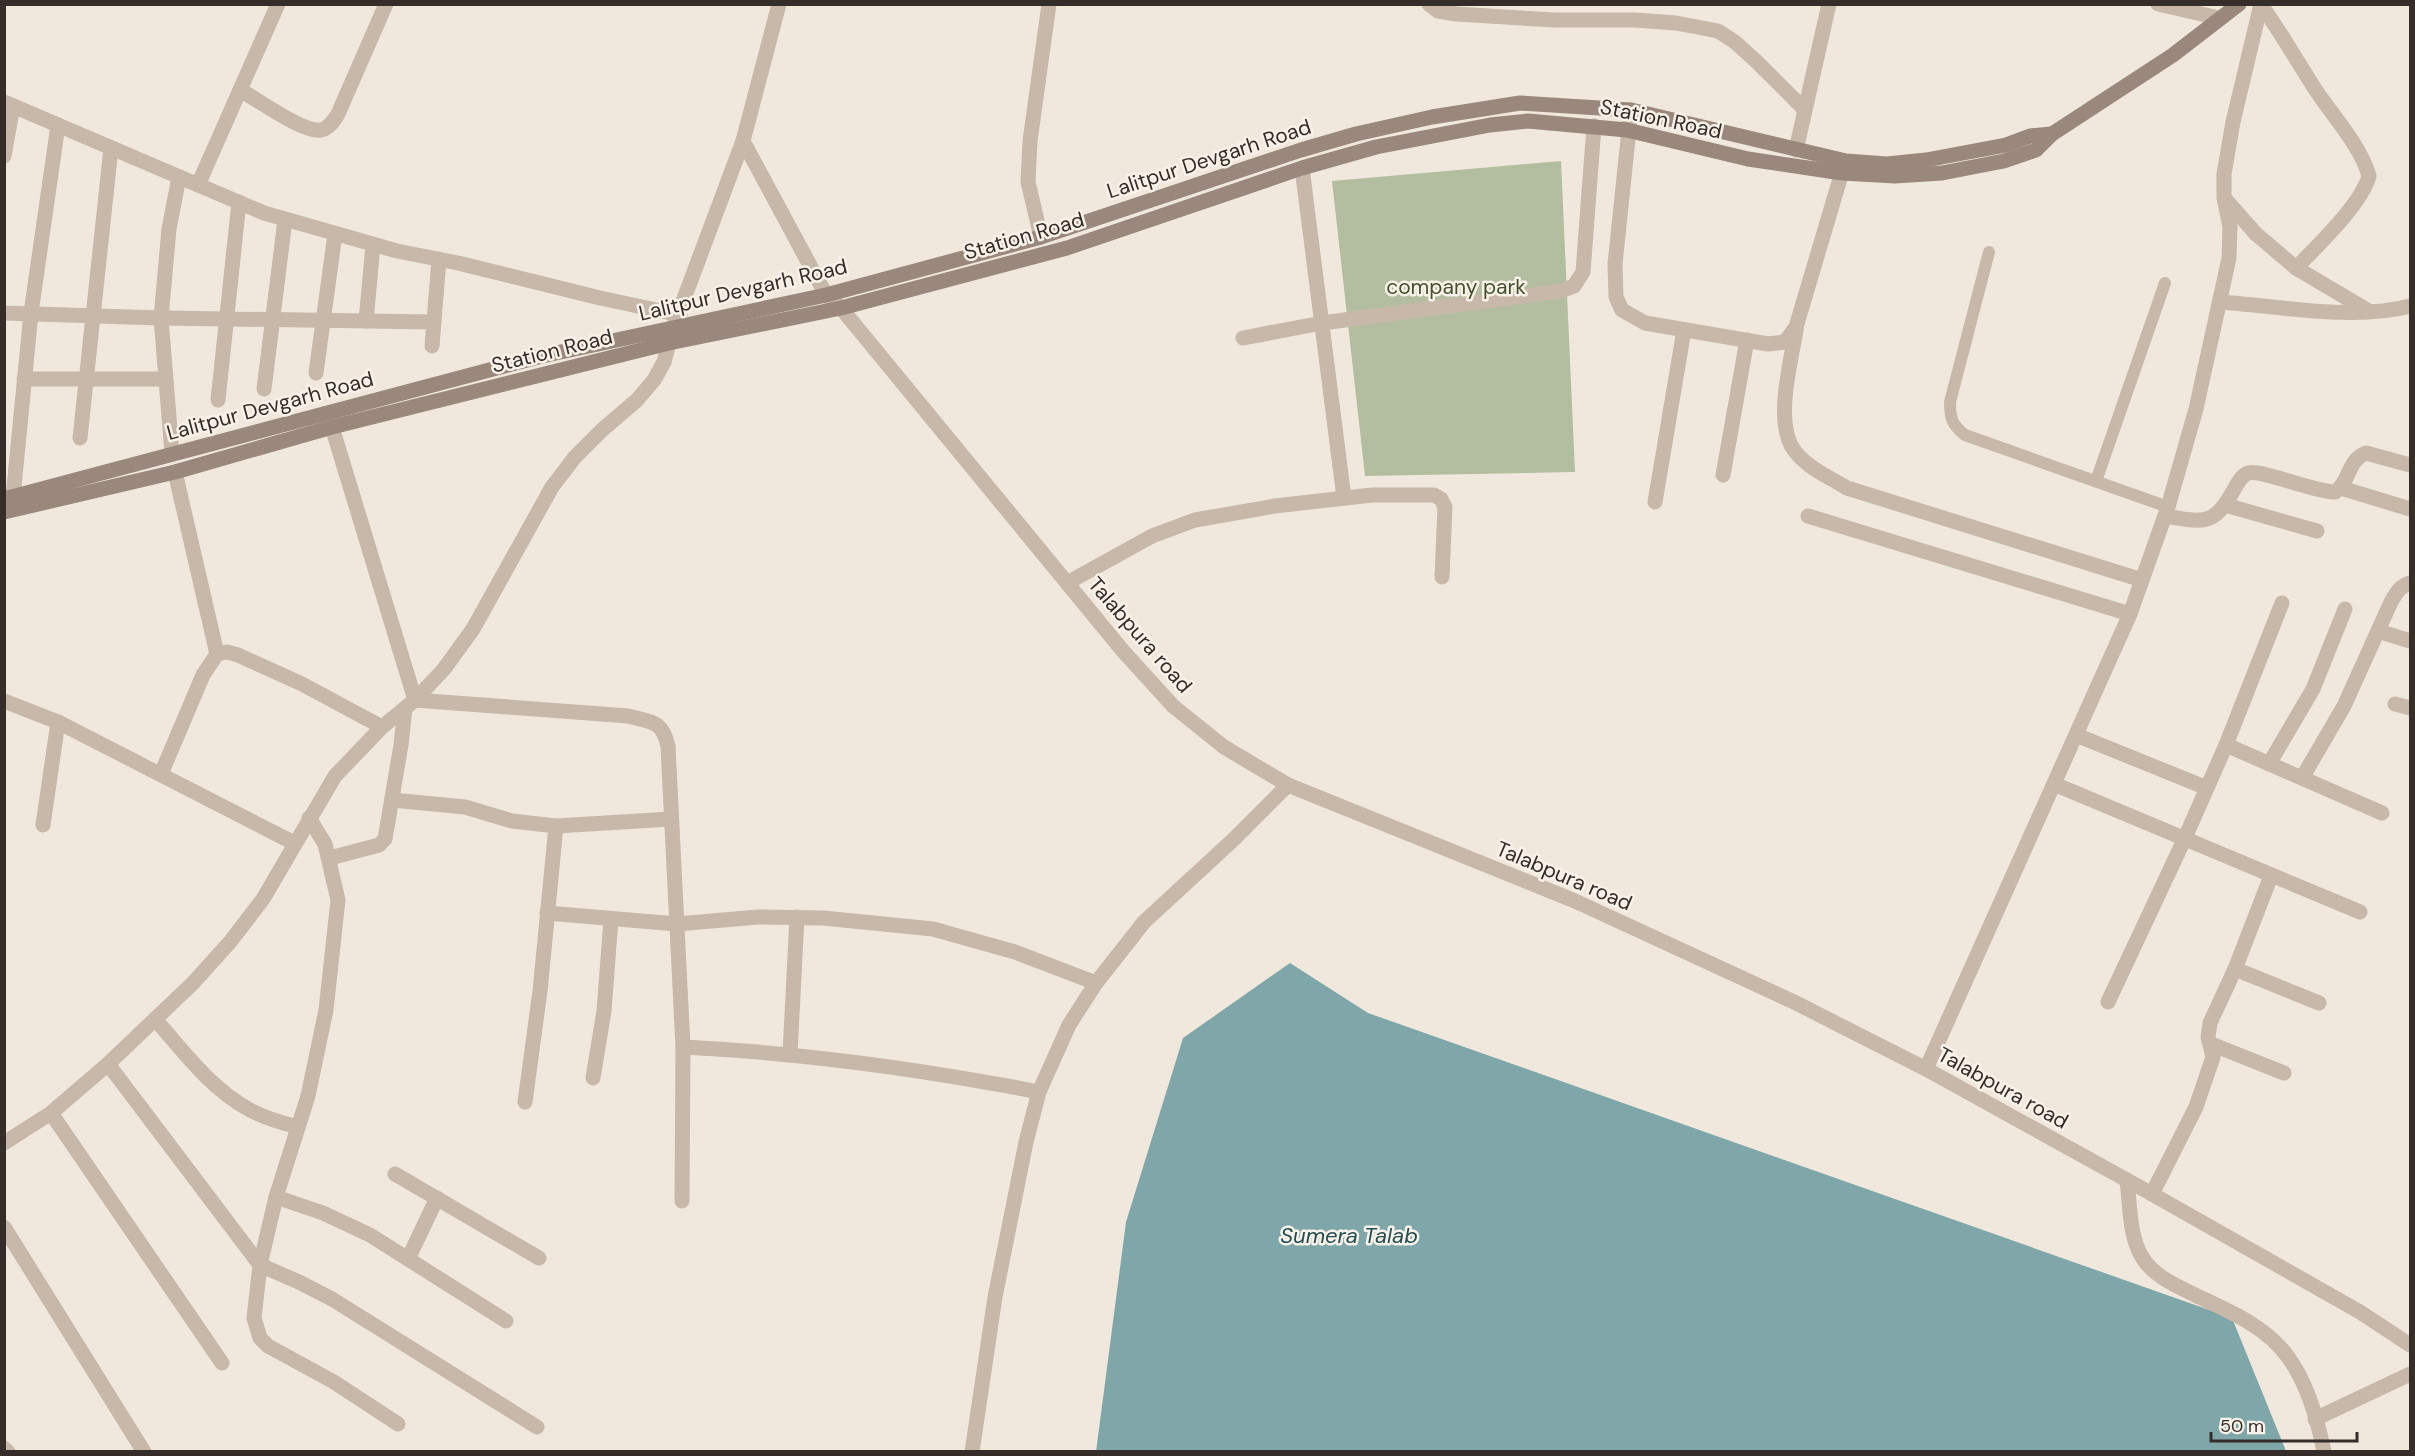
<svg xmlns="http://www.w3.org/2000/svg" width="2415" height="1456" font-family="'DM Sans',sans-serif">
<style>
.green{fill:#b2be9f}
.water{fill:#7fa7aa}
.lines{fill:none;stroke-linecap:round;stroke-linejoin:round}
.lane{stroke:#c7b8aa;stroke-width:12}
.street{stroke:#c7b8aa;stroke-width:15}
.secondary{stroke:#9a887c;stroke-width:15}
.labels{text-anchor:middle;stroke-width:5;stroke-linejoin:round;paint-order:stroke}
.street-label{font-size:21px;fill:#352d29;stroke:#f8f2e9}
.park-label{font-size:21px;fill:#44512f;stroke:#f8f2e9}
.water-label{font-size:22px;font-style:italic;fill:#224e53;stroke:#f8f2e9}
</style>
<rect width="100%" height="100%" fill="#f0e8dd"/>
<polygon class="green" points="1561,161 1575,472 1365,476 1332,181"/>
<polygon class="water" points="1290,963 1368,1013 2232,1318 2286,1451 1096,1452 1126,1222 1183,1038"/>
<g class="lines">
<g class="lane">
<path d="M1989 252 1950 402C1950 418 1952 425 1965 435L2168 507"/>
<polyline points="2096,481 2165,283"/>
</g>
<g class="street">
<polyline points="1429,4 1438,11 1456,14 1554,20 1635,20 1676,23 1718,31 1735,42 1757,62 1804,109"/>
<polyline points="2158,4 2219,18"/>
<path d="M2262 6C2281 33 2297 61 2315 89 2332 115 2361 146 2369 176 2361 205 2317 246 2296 268"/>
<path d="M240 90C257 99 303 133 321 130 330 128 334 120 338 114L386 4"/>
<polyline points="4,102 264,213 397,251 458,263 600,298 680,315"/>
<polyline points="1631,110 1615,264 1616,297 1622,310 1645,323 1768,344 1785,342 1796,327 1845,162"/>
<polyline points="743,141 826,295 841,308 1123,651 1173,706 1224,747 1288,785 1575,901 1794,1002 1926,1069 2152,1194 2360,1312 2410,1345"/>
<polyline points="1796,150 1829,4"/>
<polyline points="4,156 13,106"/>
<polyline points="1302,168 1344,498"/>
<polyline points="198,185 278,4"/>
<polyline points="2226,200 2256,234 2296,268 2367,310"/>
<polyline points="1041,237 1028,182 1030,141 1049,4"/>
<path d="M2220 302C2278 306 2355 321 2410 306"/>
<polyline points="4,313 161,318 434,322"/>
<polyline points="366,321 373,245"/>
<path d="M1796 330C1791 362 1774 422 1794 450 1807 468 1829 477 1847 488L2142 580"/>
<polyline points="1243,338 1322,323 1561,291 1574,286 1583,272 1594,126"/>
<polyline points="432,346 439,259"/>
<polyline points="316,373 335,234"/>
<polyline points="24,379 165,379"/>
<polyline points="264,389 285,220"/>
<polyline points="218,400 239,202"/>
<path d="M332 427 415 700 628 716C651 722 662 720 668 746L683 1047 682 1201"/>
<polyline points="80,438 111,148"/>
<polyline points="172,454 161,318 169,229 179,177"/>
<polyline points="175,472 217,654"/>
<polyline points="1723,475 1747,340"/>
<polyline points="2341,488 2410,509"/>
<polyline points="13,497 31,313 58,125"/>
<polyline points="1655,502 1684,330"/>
<polyline points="2225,505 2317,531"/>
<polyline points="1808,516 2130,614"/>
<path d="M2165 516C2207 523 2214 526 2236 486 2239 481 2243 474 2249 473 2261 469 2314 492 2335 492 2350 483 2347 460 2366 453L2410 465"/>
<polyline points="1067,583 1152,536 1195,520 1275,506 1372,495 1434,495 1441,499 1445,507 1442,577"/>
<polyline points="2378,631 2410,641"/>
<polyline points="4,701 58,722 294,843"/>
<polyline points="2395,704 2410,708"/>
<polyline points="2076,735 2207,788"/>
<polyline points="2226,745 2382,813"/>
<polyline points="2269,764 2313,689 2345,609"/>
<polyline points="161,774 203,675 217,654 227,652 238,655 302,684 382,727"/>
<path d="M2302 778 2344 706 2391 602C2396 593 2400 586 2410 583"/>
<polyline points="2054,784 2360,912"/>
<polyline points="392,800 465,807 512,821 556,826 671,819"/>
<polyline points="309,818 325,844 338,900 326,1010 308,1096 276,1197 260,1265 254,1318 260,1338 268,1346 334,1382 398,1424"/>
<polyline points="43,825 58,722"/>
<polyline points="330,858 379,845 385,839 401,745 405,708"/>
<polyline points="547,913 677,924 758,917 823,918 933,929 1015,952 1096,983"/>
<polyline points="2235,969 2319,1003"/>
<polyline points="2108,1002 2184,840 2226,745 2282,603"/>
<path d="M155 1019C183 1051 211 1089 250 1110 265 1118 282 1123 298 1127"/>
<polyline points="2211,1044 2284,1073"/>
<path d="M683 1047C803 1053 921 1069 1039 1092"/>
<polyline points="790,1054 797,917"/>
<polyline points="108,1064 260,1265 299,1282 332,1299 537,1427"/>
<polyline points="1926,1069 2130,614 2168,507 2196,409 2229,258 2230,227 2224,198 2224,174 2233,122 2261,4"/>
<polyline points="593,1078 604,1011 611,919"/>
<polyline points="525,1102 540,991 556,826"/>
<polyline points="51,1113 222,1363"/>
<polyline points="4,1143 51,1113 108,1064 193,983 230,942 263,899 335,776 382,727 415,700 444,669 473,629 552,487 575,457 602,430 637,400 654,380 664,362 673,328 743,141 779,4"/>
<polyline points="395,1174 539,1258"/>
<path d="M2127 1180C2130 1204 2129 1236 2142 1257 2154 1277 2177 1286 2197 1296 2229 1311 2267 1327 2288 1357 2307 1383 2318 1421 2324 1452"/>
<polyline points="2152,1194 2196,1107 2213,1057 2208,1037 2210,1023 2235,969 2271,876"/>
<polyline points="276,1197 323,1213 370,1235 506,1321"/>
<polyline points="4,1227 144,1452"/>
<polyline points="408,1259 437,1198"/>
<polyline points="2315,1419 2410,1374"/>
<polyline points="4,1448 8,1452"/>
<polyline points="972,1452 995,1297 1026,1142 1039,1092 1069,1025 1096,983 1144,922 1234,839 1288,785"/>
</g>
<g class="secondary">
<polyline points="4,499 542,356 826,295 1041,237 1301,150 1356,134 1432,117 1520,103 1631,110 1846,161 1887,164 1926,160 2006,145 2030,136 2052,134"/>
<polyline points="4,512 175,472 332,427 669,343 841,308 1067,248 1302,168 1376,147 1490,125 1528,121 1627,130 1748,159 1842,173 1895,176 1942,173 2004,161 2036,150 2052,134 2173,55 2239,4"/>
</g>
</g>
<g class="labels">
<g class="street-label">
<text transform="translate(1661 119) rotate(12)" y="7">Station Road</text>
<text transform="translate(1209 159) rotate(-18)" y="7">Lalitpur Devgarh Road</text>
<text transform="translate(1024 236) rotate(-16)" y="7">Station Road</text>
<text transform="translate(743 290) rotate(-13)" y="7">Lalitpur Devgarh Road</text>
<text transform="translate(552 351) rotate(-14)" y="7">Station Road</text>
<text transform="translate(270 406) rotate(-15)" y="7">Lalitpur Devgarh Road</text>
<text transform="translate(1140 635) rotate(49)" y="7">Talabpura road</text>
<text transform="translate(1564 876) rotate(23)" y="7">Talabpura road</text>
<text transform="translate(2003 1088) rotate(29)" y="7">Talabpura road</text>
</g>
<g class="park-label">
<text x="1456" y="294">company park</text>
</g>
<g class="water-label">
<text x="1349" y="1243">Sumera Talab</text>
</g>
</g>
<rect width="2415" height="1456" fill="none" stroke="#352d29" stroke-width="12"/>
<path d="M2211 1432v9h146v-9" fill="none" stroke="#352d29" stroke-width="3"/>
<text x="2220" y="1432" font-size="18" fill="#352d29" stroke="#f8f2e9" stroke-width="4.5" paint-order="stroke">50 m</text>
</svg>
